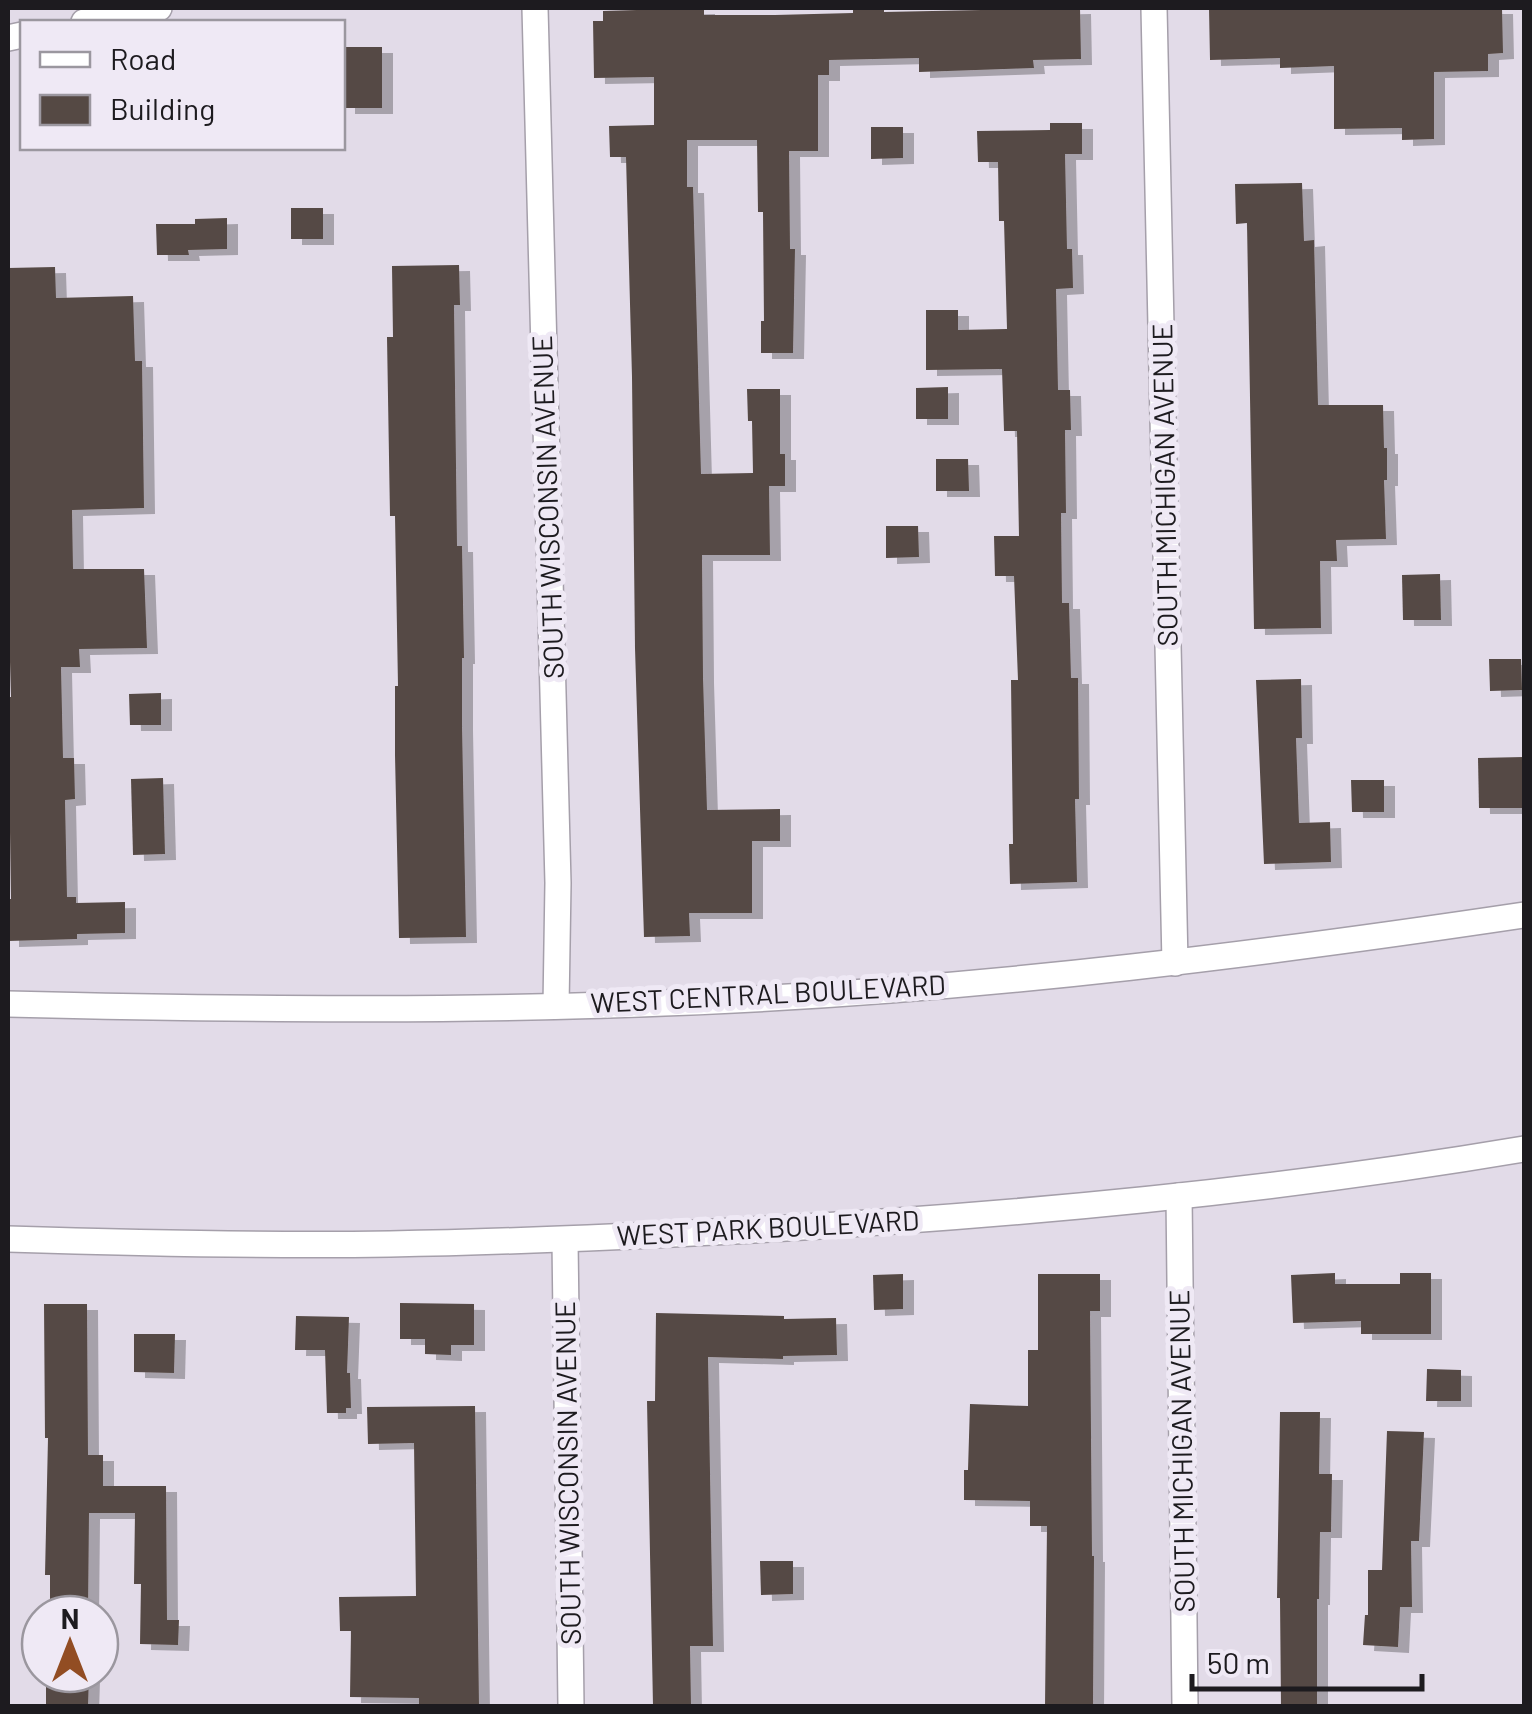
<svg xmlns="http://www.w3.org/2000/svg" width="1532" height="1714" font-family="Barlow,sans-serif">
<style>
.building{fill:#554944;filter:url(#shadow)}
.lines{fill:none;stroke-linecap:round;stroke-linejoin:round}
.minor-casing{stroke:#a59faa;stroke-width:28}
.minor{stroke:#fff;stroke-width:25}
.labels{text-anchor:middle;stroke-width:10;stroke-linejoin:round;paint-order:stroke}
.street-label{font-size:28px;fill:#1d1b1f;stroke:#efe9f5}
</style>
<defs>
<filter id="shadow"><feDropShadow dx="11" dy="6" stdDeviation="0" flood-color="#0004"/></filter>
</defs>
<rect width="100%" height="100%" fill="#e2dbe8"/>
<g class="building">
<polygon points="704,8 704,15 775,15 853,13 853,8 884,8 884,12 1080,8 1081,59 1033,60 1034,68 919,72 919,58 829,60 829,75 818,75 818,151 789,151 790,249 795,249 793,353 761,353 761,321 764,321 763,212 758,212 757,140 687,140 687,187 693,187 701,474 753,473 752,421 748,421 747,389 780,389 780,454 785,454 785,486 769,486 770,555 702,555 703,677 707,810 780,809 780,841 752,841 752,913 689,913 690,936 644,937 635,648 632,377 626,157 610,157 609,126 654,125 654,77 594,78 593,21 603,21 603,11"/>
<polygon points="1209,8 1502,8 1503,53 1488,54 1488,71 1434,72 1434,139 1402,140 1402,128 1334,129 1334,66 1280,68 1280,58 1210,60"/>
<rect x="344" y="47" width="38" height="61"/>
<polygon points="1050,123 1082,123 1082,154 1065,154 1067,249 1072,249 1073,288 1056,289 1058,390 1070,390 1071,430 1065,430 1066,513 1061,513 1062,603 1069,603 1071,678 1078,678 1079,799 1075,799 1077,882 1010,884 1009,844 1013,844 1011,680 1018,680 1014,576 995,576 994,536 1019,536 1017,431 1004,431 1002,369 926,370 926,310 958,310 958,330 1007,329 1004,221 999,221 998,162 978,162 977,131 1050,130"/>
<polygon points="871,127 903,127 903,158 871,159"/>
<polygon points="1302,183 1304,241 1314,240 1318,405 1383,405 1384,448 1387,448 1387,480 1384,480 1386,539 1336,540 1337,561 1320,561 1321,628 1254,629 1247,223 1236,224 1235,184"/>
<rect x="291" y="208" width="32" height="31"/>
<polygon points="227,218 227,249 188,250 189,255 157,255 156,224 195,224 195,219"/>
<polygon points="459,265 460,305 454,305 457,546 462,546 464,658 462,658 462,725 466,937 399,938 395,755 395,686 398,686 395,516 390,516 387,337 393,337 392,266"/>
<polygon points="55,267 56,298 133,296 135,361 142,361 144,508 72,510 73,569 144,569 147,648 79,649 80,667 61,667 63,758 74,758 75,799 65,800 67,897 76,897 76,903 125,902 125,933 77,934 77,939 8,941 8,899 11,899 8,697 11,697 8,591 8,268"/>
<polygon points="948,387 948,419 916,419 916,388"/>
<polygon points="936,459 968,459 969,491 936,491"/>
<polygon points="886,526 918,526 919,557 886,558"/>
<polygon points="1440,574 1441,620 1403,620 1402,575"/>
<polygon points="1489,659 1521,659 1522,690 1490,691"/>
<polygon points="1301,679 1302,738 1296,738 1299,823 1330,822 1331,862 1264,864 1256,680"/>
<polygon points="161,693 161,725 130,725 129,694"/>
<polygon points="1524,757 1524,808 1479,808 1478,758"/>
<polygon points="163,778 165,854 133,855 131,779"/>
<polygon points="1351,780 1384,780 1384,812 1352,812"/>
<polygon points="1335,1273 1335,1284 1400,1284 1400,1273 1431,1273 1431,1334 1361,1334 1361,1321 1293,1323 1291,1275"/>
<polygon points="903,1274 903,1309 874,1310 873,1275"/>
<polygon points="1038,1274 1100,1274 1100,1311 1090,1311 1092,1556 1094,1556 1093,1706 1045,1706 1047,1526 1030,1526 1030,1501 964,1500 964,1470 968,1470 970,1404 1028,1406 1028,1350 1038,1350"/>
<polygon points="400,1303 474,1304 474,1345 451,1345 451,1355 425,1354 425,1339 400,1339"/>
<polygon points="44,1304 87,1304 88,1455 103,1455 103,1486 166,1486 167,1620 179,1620 178,1645 140,1644 141,1584 134,1584 135,1513 89,1513 88,1614 50,1614 50,1575 45,1575 48,1438 45,1438"/>
<polygon points="656,1313 784,1316 784,1319 836,1318 837,1355 783,1356 783,1359 708,1357 713,1646 690,1646 691,1706 653,1706 647,1401 655,1401"/>
<polygon points="296,1316 349,1317 347,1373 350,1373 351,1408 346,1408 346,1413 327,1413 325,1350 295,1350"/>
<polygon points="134,1334 175,1334 174,1373 134,1372"/>
<polygon points="1427,1369 1461,1370 1461,1401 1426,1401"/>
<polygon points="475,1406 479,1706 419,1706 419,1698 350,1697 351,1631 340,1631 339,1597 416,1596 414,1443 368,1444 367,1407"/>
<polygon points="1280,1412 1320,1412 1319,1474 1332,1474 1331,1532 1320,1532 1319,1599 1317,1599 1317,1706 1281,1706 1280,1598 1277,1598"/>
<polygon points="1387,1431 1424,1432 1419,1541 1411,1541 1412,1607 1400,1607 1398,1647 1363,1645 1365,1615 1368,1615 1368,1570 1382,1570"/>
<polygon points="760,1561 793,1561 793,1594 761,1595"/>
<polygon points="46,1674 89,1674 88,1706 46,1706"/>
</g>
<g class="lines">
<g class="minor-casing">
<g id="minor">
<polyline points="535,8 558,883 556,1006"/>
<polyline points="1154,8 1175,963"/>
<polyline points="84,22 159,8"/>
<polyline points="8,38 22,35"/>
<path d="M8 1004C250 1010 492 1012 734 1000 999 987 1262 954 1524 915"/>
<polyline points="1179,1196 1185,1706"/>
<path d="M8 1239C135 1243 262 1246 390 1244 505 1242 619 1237 734 1231 998 1217 1263 1193 1524 1149"/>
<polyline points="565,1240 571,1706"/>
</g>
</g>
<use href="#minor" class="minor"/>
</g>
<g class="labels">
<g class="street-label">
<text transform="translate(1165 485) rotate(-91)" y="10">SOUTH MICHIGAN AVENUE</text>
<text transform="translate(548 507) rotate(-92)" y="10">SOUTH WISCONSIN AVENUE</text>
<text transform="translate(768 994) rotate(-3)" y="10">WEST CENTRAL BOULEVARD</text>
<text transform="translate(768 1228) rotate(-3)" y="10">WEST PARK BOULEVARD</text>
<text transform="translate(1182 1451) rotate(-91)" y="10">SOUTH MICHIGAN AVENUE</text>
<text transform="translate(568 1473) rotate(-91)" y="10">SOUTH WISCONSIN AVENUE</text>
</g>
</g>
<rect width="1532" height="1714" fill="none" stroke="#1d1b1f" stroke-width="20"/>
<rect x="20" y="20" width="325" height="130" fill="#efe9f5" stroke="#9b979f" stroke-width="2.5"/>
<rect x="40" y="52" width="50" height="15" fill="#ffffff" stroke="#9b979f" stroke-width="2.5"/>
<text x="110" y="70" font-size="30" fill="#1d1b1f">Road</text>
<rect x="40" y="95" width="50" height="30" fill="#554944" stroke="#9b979f" stroke-width="2.5"/>
<text x="110" y="120" font-size="30" fill="#1d1b1f">Building</text>
<g transform="translate(70 1644)"><circle r="48" fill="#efe9f5" stroke="#9b979f" stroke-width="2.5"/>
<path d="M0-8L18 38L0 25L-18 38Z" fill="#924d23"/>
<text y="-15" font-size="28" font-weight="bold" text-anchor="middle" fill="#1d1b1f">N</text>
</g>
<path d="M1192 1674v15h230v-15" fill="none" stroke="#1d1b1f" stroke-width="5"/>
<text x="1207" y="1674" font-size="30" fill="#1d1b1f" stroke="#efe9f5" stroke-width="8" paint-order="stroke">50 m</text>
</svg>
